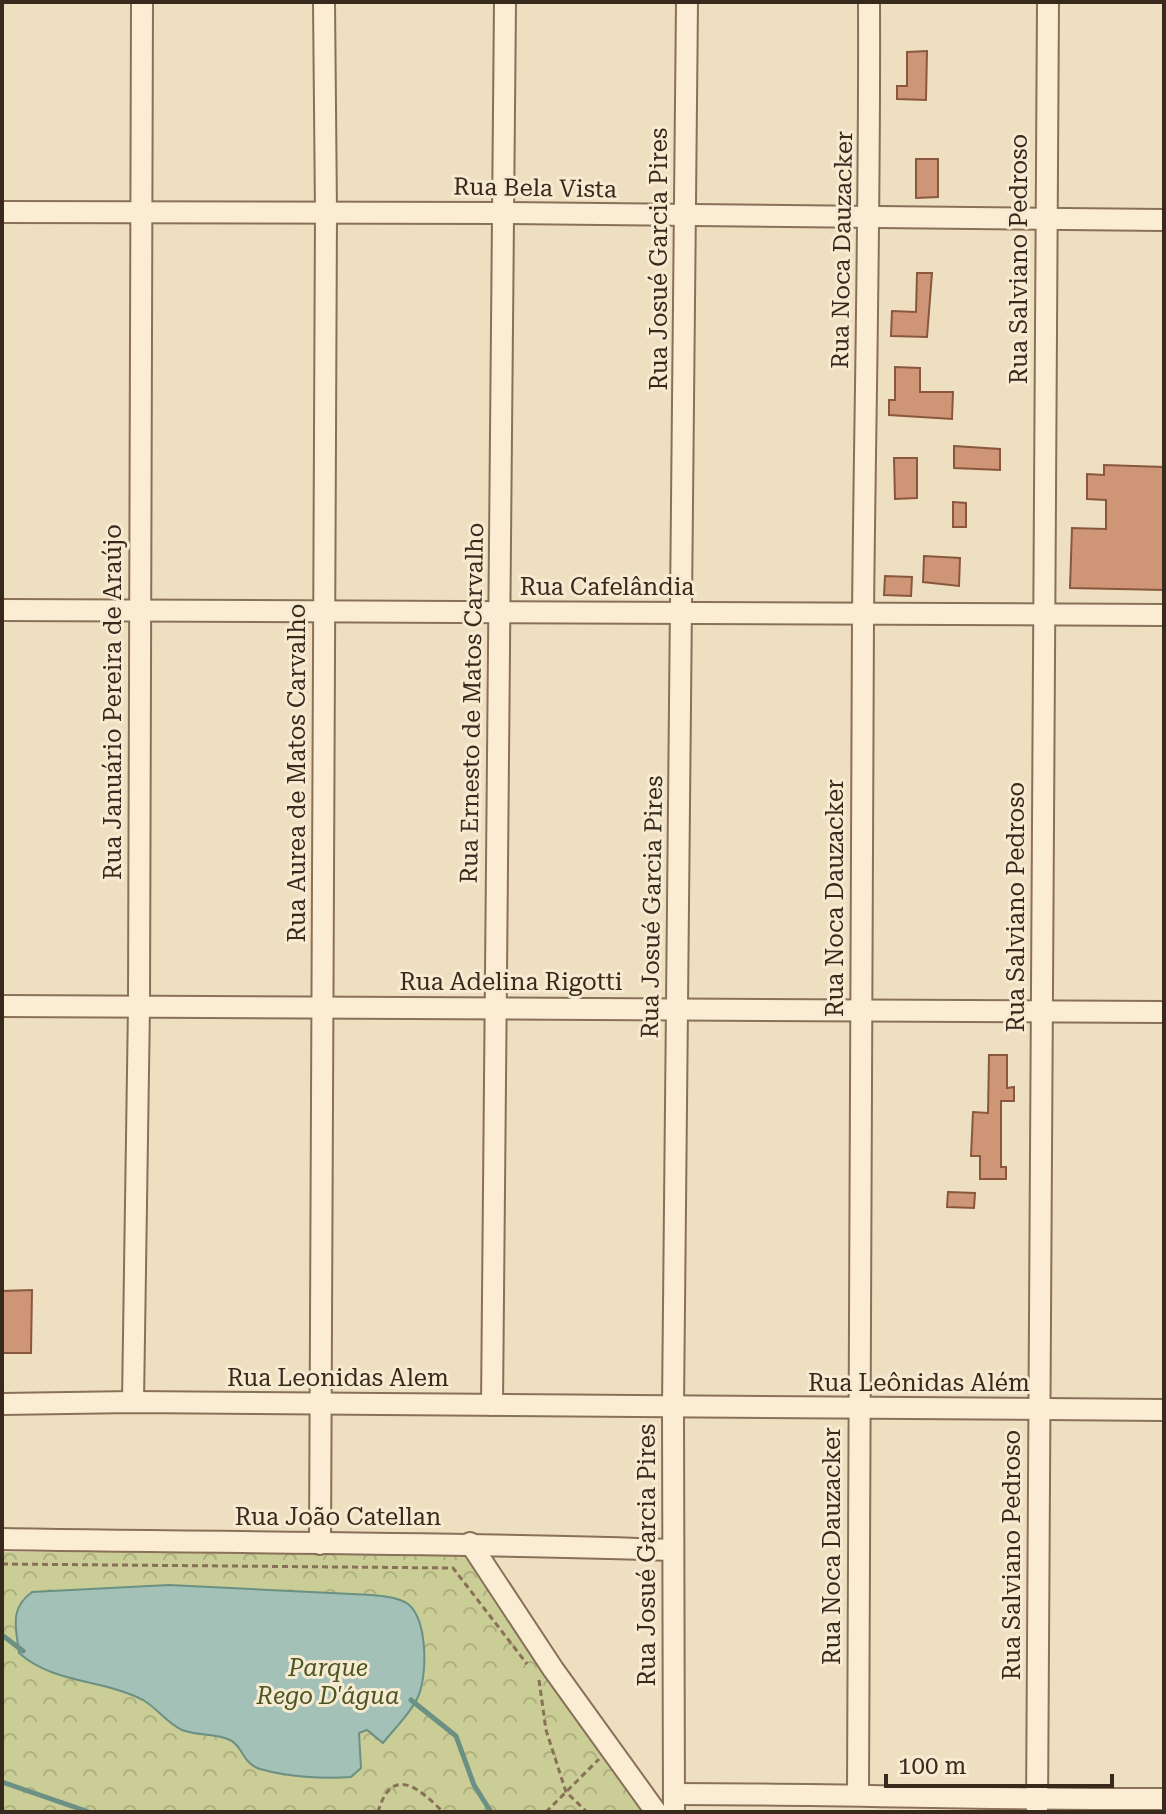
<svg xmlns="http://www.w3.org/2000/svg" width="1166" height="1814" font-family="'Roboto Serif',serif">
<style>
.park{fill:url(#park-crowns)}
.water{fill:#a4c1b7;stroke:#6b9084;stroke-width:2}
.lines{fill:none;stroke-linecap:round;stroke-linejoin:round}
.stream{stroke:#6b9084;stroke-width:5}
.building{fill:#ce9676;stroke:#89573d;stroke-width:2}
.minor-casing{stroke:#897058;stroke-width:24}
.path{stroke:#897058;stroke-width:3;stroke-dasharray:6 4;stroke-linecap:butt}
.minor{stroke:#faedd4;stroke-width:20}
.labels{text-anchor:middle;stroke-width:6;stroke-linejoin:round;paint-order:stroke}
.street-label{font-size:24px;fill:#38291d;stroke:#f6ead1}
.park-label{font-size:24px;font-style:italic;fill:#4b5523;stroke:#f6ead1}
</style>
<defs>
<pattern id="park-crowns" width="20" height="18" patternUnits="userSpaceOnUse" patternTransform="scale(2)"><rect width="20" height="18" fill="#cacd95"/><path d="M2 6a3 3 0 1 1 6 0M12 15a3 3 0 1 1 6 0" fill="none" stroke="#aeb080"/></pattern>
</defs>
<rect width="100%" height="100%" fill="#efdfc1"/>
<polygon class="park" points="464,1551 654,1812 2,1812 2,1552"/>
<path class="water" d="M169 1585 372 1595C383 1596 398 1597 408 1604 428 1620 428 1678 417 1699 409 1715 394 1729 383 1743L367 1730 359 1733 361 1768 351 1777C323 1779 288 1777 260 1769 242 1763 243 1746 230 1740 216 1733 197 1736 182 1730 167 1723 157 1708 143 1700 103 1679 54 1684 19 1653 16 1627 9 1609 32 1592Z"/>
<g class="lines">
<g class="stream">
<polyline points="2,1635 23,1651"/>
<polyline points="411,1700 456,1736 474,1785 491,1812"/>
<polyline points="2,1782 89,1812"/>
</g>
</g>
<g class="building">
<polygon points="927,51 926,100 897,99 897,86 907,86 907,52"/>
<polygon points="916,159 938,159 938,197 916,198"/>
<polygon points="917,273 932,273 927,337 891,336 892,311 916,312"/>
<polygon points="895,367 920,368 920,392 953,392 952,419 889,415 889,400 895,400"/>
<polygon points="954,446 1000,449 1000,470 954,468"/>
<polygon points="894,458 917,458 917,498 895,499"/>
<polygon points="1104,465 1164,467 1164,590 1070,588 1072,528 1106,529 1106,500 1087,499 1087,474 1104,475"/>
<polygon points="953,502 966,503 966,527 953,527"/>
<polygon points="924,556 960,558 959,586 923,582"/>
<polygon points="885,576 912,577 911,596 884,595"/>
<polygon points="989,1055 1007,1055 1007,1088 1014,1087 1014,1101 1001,1101 1001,1167 1006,1167 1006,1179 980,1179 980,1156 971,1156 973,1112 988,1113"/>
<polygon points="948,1192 975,1193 974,1208 947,1207"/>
<polygon points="32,1290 31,1353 2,1353 2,1291"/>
</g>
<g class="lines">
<g class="minor-casing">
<g id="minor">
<polyline points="2,212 503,213 1164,220"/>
<polyline points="2,610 1164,615"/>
<polyline points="2,1006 1164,1012"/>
<polyline points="133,1402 139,1006 142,2"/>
<polyline points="2,1404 133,1402 1164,1410"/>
<polyline points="492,1405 505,2"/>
<path d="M2 1539C226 1543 449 1542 673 1550"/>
<polyline points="470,1543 553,1669 656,1812"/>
<polyline points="320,1544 326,213 324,2"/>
<path d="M858 1793C858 1400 859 1007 863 614 865 410 870 206 869 2"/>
<path d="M674 1794C837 1794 1001 1800 1164 1799"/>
<polyline points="674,1812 673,1407 687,2"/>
<polyline points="1037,1812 1048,2"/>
</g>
</g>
<g class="path">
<polyline points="2,1564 453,1568 527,1664"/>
<polyline points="539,1680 546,1730 566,1792 587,1812"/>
<path d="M378 1812C392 1763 421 1790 443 1812"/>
<polyline points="546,1812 599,1759"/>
</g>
<use href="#minor" class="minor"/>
</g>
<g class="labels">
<g class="street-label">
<text transform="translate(535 188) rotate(1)" y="8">Rua Bela Vista</text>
<text transform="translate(842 250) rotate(-89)" y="8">Rua Noca Dauzacker</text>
<text transform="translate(659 259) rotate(-90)" y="8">Rua Josué Garcia Pires</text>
<text transform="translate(1019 259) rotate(-90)" y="8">Rua Salviano Pedroso</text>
<text x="607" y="595">Rua Cafelândia</text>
<text transform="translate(113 702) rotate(-90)" y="8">Rua Januário Pereira de Araújo</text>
<text transform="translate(472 703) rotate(-89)" y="8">Rua Ernesto de Matos Carvalho</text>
<text transform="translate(297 773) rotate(-90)" y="8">Rua Aurea de Matos Carvalho</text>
<text transform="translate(835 898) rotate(-90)" y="8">Rua Noca Dauzacker</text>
<text transform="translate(652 907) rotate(-89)" y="8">Rua Josué Garcia Pires</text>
<text transform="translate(1016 907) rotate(-90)" y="8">Rua Salviano Pedroso</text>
<text x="511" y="990">Rua Adelina Rigotti</text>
<text x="338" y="1386">Rua Leonidas Alem</text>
<text x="919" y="1391">Rua Leônidas Além</text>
<text x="338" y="1525">Rua João Catellan</text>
<text transform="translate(832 1546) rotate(-90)" y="8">Rua Noca Dauzacker</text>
<text transform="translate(647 1555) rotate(-90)" y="8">Rua Josué Garcia Pires</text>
<text transform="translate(1012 1555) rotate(-90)" y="8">Rua Salviano Pedroso</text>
</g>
<g class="park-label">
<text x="328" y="1676">Parque<tspan x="328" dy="28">Rego D'água</tspan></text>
</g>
</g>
<rect width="1166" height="1814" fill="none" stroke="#38291d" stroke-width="8"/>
<path d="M886 1774v12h226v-12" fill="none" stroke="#38291d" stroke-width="4"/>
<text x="898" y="1774" font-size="24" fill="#38291d" stroke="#f6ead1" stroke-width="6" paint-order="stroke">100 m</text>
</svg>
